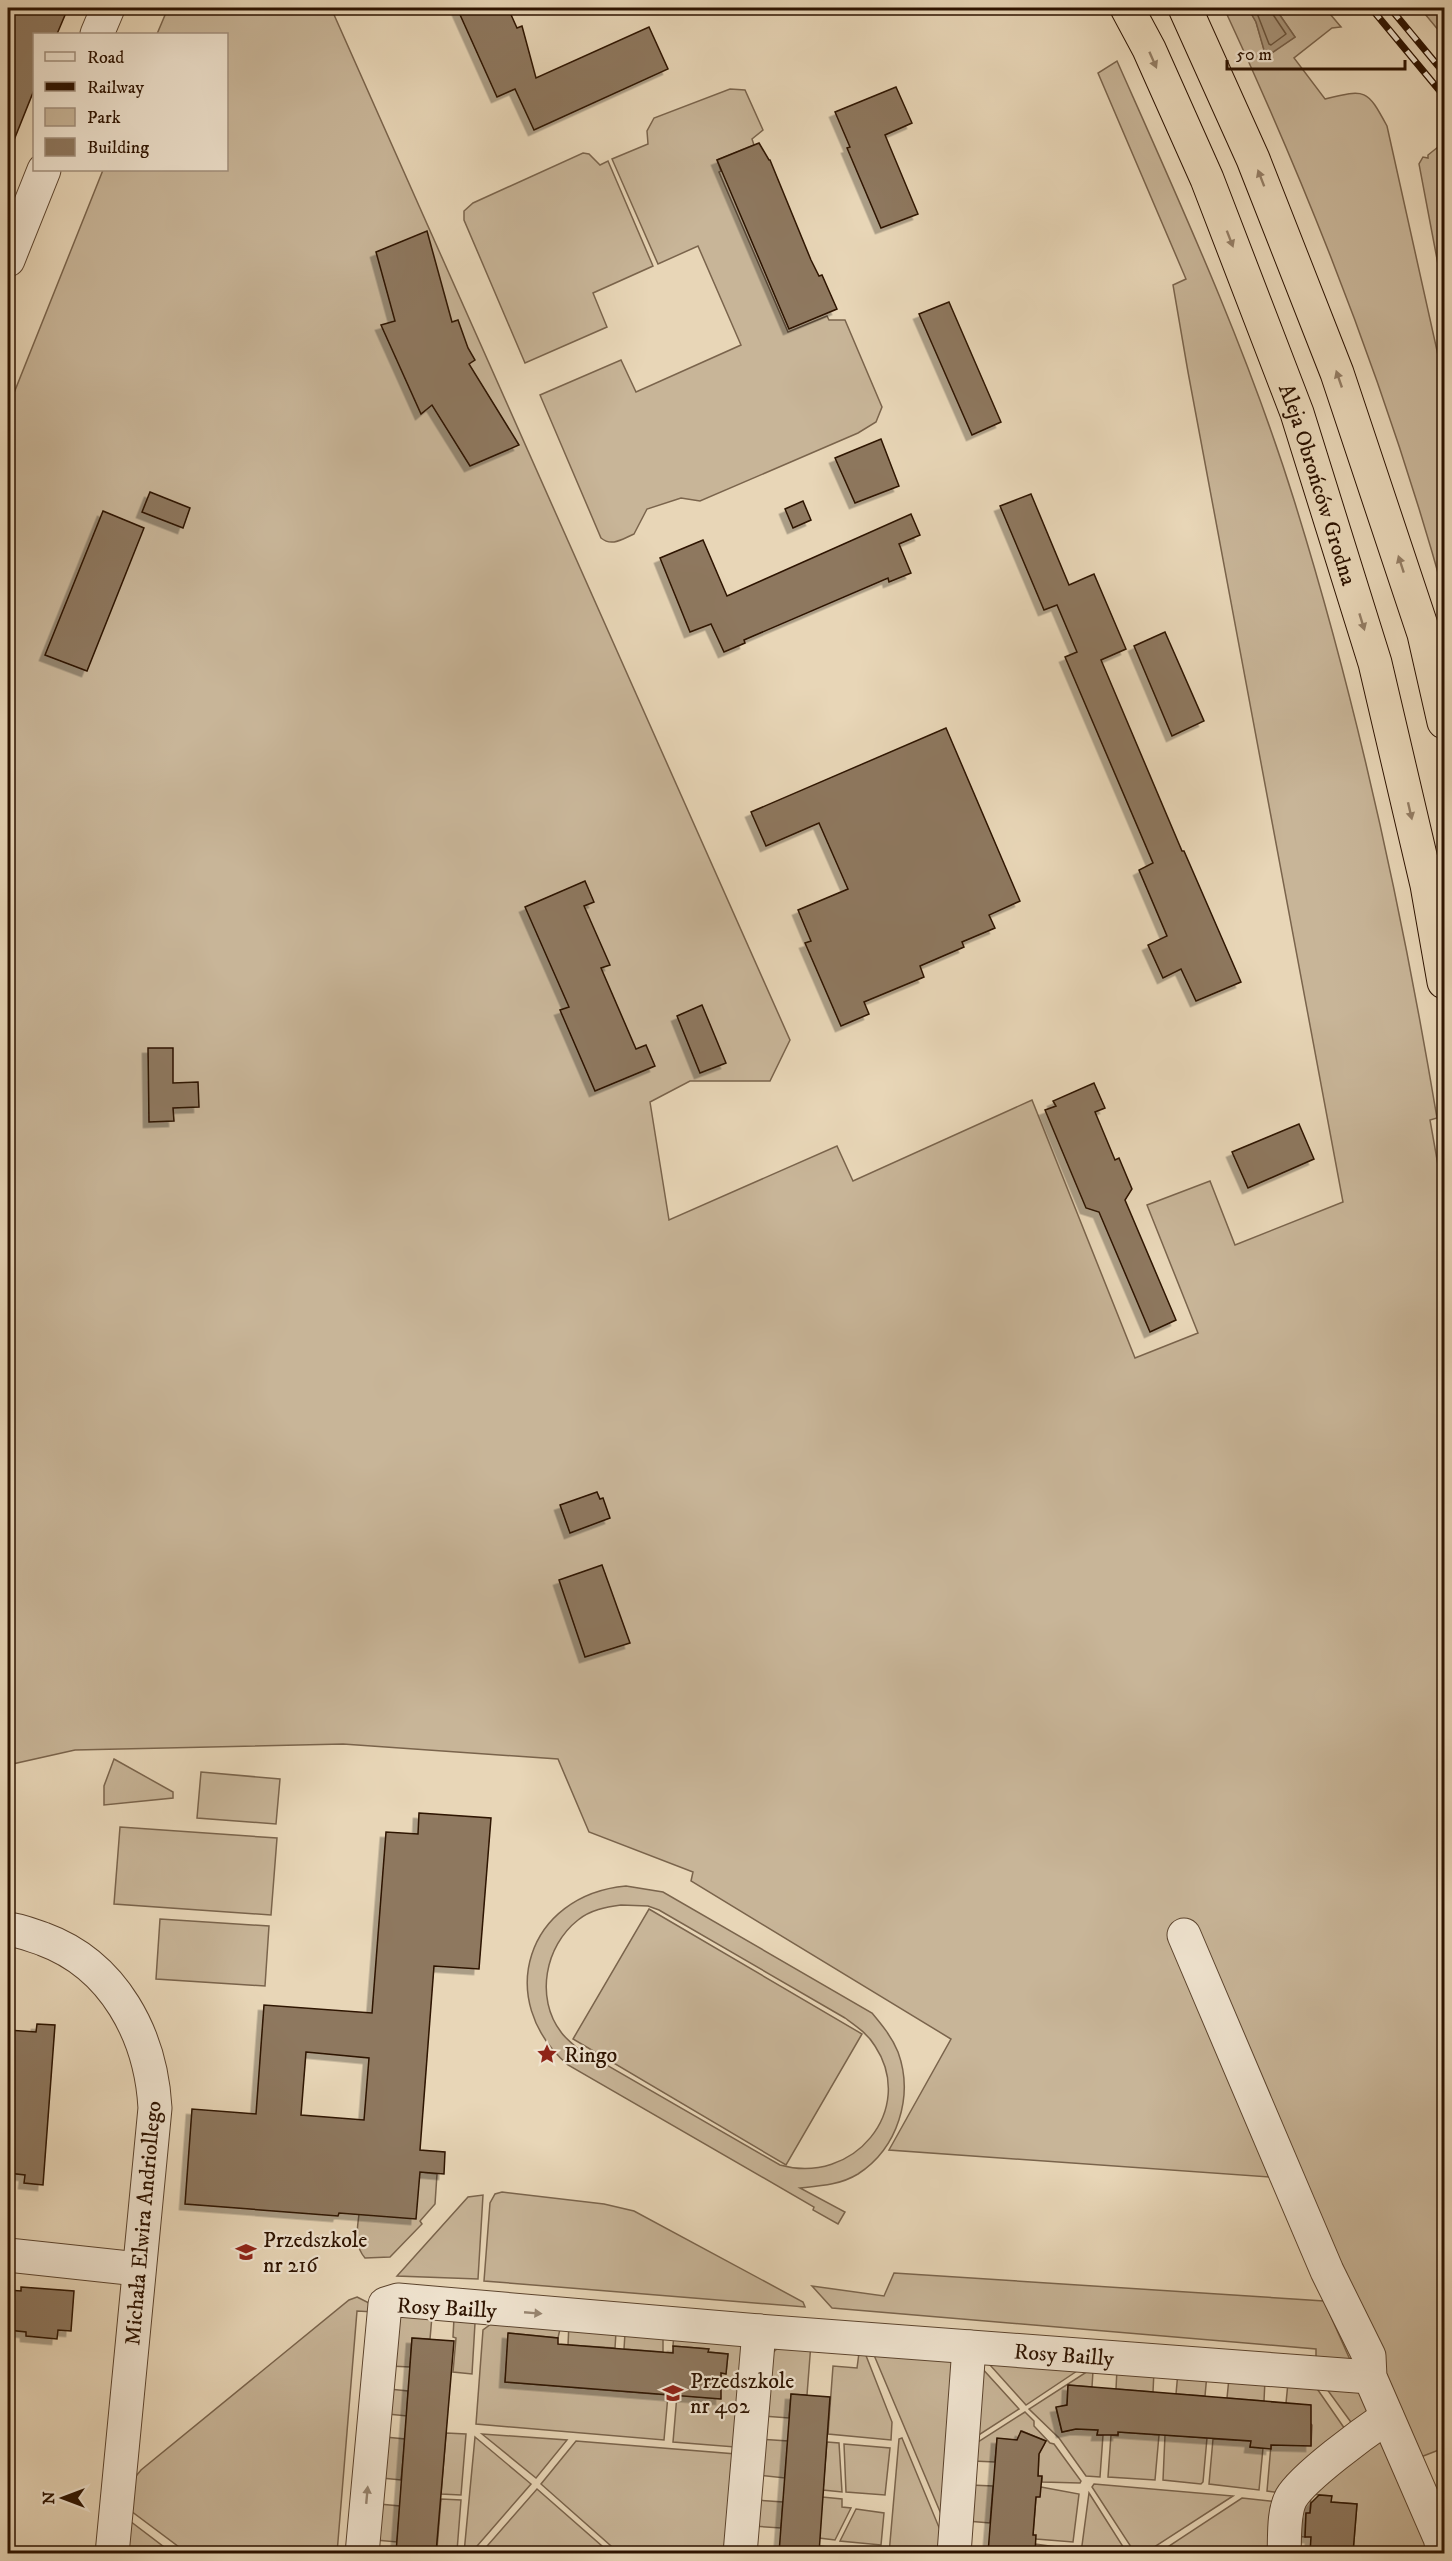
<svg xmlns="http://www.w3.org/2000/svg" width="1452" height="2561" font-family="'IM FELL DW Pica',serif">
<style>
.green{fill:#c8b598;stroke:#7a644c;stroke-width:1.5;fill-rule:evenodd}
.water{fill:#a89479;stroke:#776049;stroke-width:1.5}
.lines{fill:none;stroke-linecap:round;stroke-linejoin:round}
.shore{stroke:#6a543c;stroke-width:1.5}
.building{fill:#8e785f;stroke:#2d1300;stroke-width:1.5;fill-rule:evenodd;filter:url(#shadow)}
.minor-casing{stroke:#5c442e;stroke-width:35}
.highway-casing{stroke:#2d1300;stroke-width:35}
.minor{stroke:#f0e4d0;stroke-width:33}
.highway{stroke:#e8d6b7;stroke-width:33}
.rail-casing{stroke:#2d1300;stroke-width:7}
.rail{stroke:#f0e4d0;stroke-width:4.5;stroke-dasharray:14;stroke-linecap:butt}
.oneway{fill:#947e65}
.oneway2{fill:#988672}
.labels{text-anchor:middle;stroke-width:4.5;stroke-linejoin:round;paint-order:stroke}
.street-label{font-size:22px;fill:#2d1300;stroke:#f0e4d0}
.poi-label{font-size:22px;fill:#2d1300;stroke:#f0e4d0;text-anchor:start}
</style>
<defs>
<filter id="shadow"><feDropShadow dx="-5.5" dy="5.5" stdDeviation="0" flood-color="#0004"/></filter>
</defs>
<rect width="100%" height="100%" fill="#e8d6b7"/>
<filter id="stains"><feTurbulence type="fractalNoise" baseFrequency=".00333" numOctaves="4"/><feColorMatrix values="0 0 0 0 .2 0 0 0 0 .09 0 0 0 0 .02 0 0 0 .5 -.17"/></filter>
<radialGradient id="worn" r=".72"><stop offset=".6" stop-color="#630" stop-opacity="0"/><stop offset="1" stop-color="#630" stop-opacity=".3"/></radialGradient>
<g class="green">
<path d="M168 8H331L790 1040 770 1081H690L650 1102 669 1220 837 1146 853 1181 1032 1100 1135 1358 1198 1333 1147 1205 1210 1181 1235 1245 1343 1202 1188 372 1173 285 1186 279 1098 73 1117 61C1181 205 1247 349 1294 500 1357 702 1402 909 1437 1118L1430 1120 1444 1199V2448L1413 2460 1225 2063 1269 2177 889 2150 951 2039 691 1881 693 1872 589 1832 558 1759 343 1744 75 1750 8 1765V408L103 170H226V34H157Z"/>
<path d="M1224 8H1248L1256 22 1266 56 1295 37 1275 8H1325L1341 27 1332 28 1294 58 1325 99C1366 89 1367 89 1387 126L1444 382V594C1388 392 1312 197 1224 8Z"/>
<polygon points="1420,8 1444,8 1444,37"/>
<path d="M730 89 745 90 763 130 752 139 754 145 717 160 721 171 719 172 788 332 827 316 829 320H845L882 407 876 422 858 433 700 501 681 498 647 509 634 534C622 539 612 547 601 538L540 395 621 360 636 392 741 345 698 246 658 264 612 159 648 144 647 131 654 118Z"/>
<polygon points="1438,147 1444,155 1444,296 1419,164 1423,157 1428,158 1428,155"/>
<polygon points="583,153 589,154 600,165 608,161 653,266 593,293 607,327 525,363 464,220 464,211 473,203"/>
<polygon points="114,1759 173,1792 173,1798 104,1805 104,1786"/>
<polygon points="201,1772 280,1779 276,1824 197,1818"/>
<polygon points="120,1827 277,1838 271,1915 114,1904"/>
<path d="M626 1886 663 1892 872 2013C882 2025 892 2037 898 2052 914 2096 898 2148 858 2174 840 2185 820 2186 800 2188L845 2212 838 2224 813 2210 814 2207 568 2065C493 2000 527 1895 626 1886ZM621 1905 648 1906 659 1910 845 2018C856 2026 868 2034 875 2046 917 2110 853 2186 780 2165L577 2048C572 2043 565 2038 561 2032 535 1998 545 1946 578 1920 590 1910 606 1907 621 1905Z"/>
<polygon points="649,1909 862,2034 786,2165 573,2039"/>
<polygon points="160,1919 269,1926 265,1986 156,1979"/>
<path d="M420 2172 437 2174 435 2204 420 2221 422 2224 390 2257 365 2258C354 2245 357 2231 359 2214Z"/>
<polygon points="502,2192 604,2204 634,2211 803,2302 805,2307 484,2281 490,2203 495,2194"/>
<polygon points="483,2195 478,2279 397,2276 468,2197"/>
<polygon points="894,2273 1324,2301 1351,2362 1316,2365 1316,2349 832,2308 812,2286 884,2296"/>
<polygon points="357,2297 371,2304 374,2312 357,2311 337,2553 187,2553 123,2505 132,2481 141,2470 349,2300"/>
<polygon points="402,2313 432,2316 430,2339 412,2338 410,2367 390,2366 392,2326"/>
<polygon points="454,2318 475,2323 472,2374 453,2372 456,2338 453,2337"/>
<polygon points="495,2321 560,2329 558,2338 509,2333 505,2382 668,2395 664,2440 476,2424 483,2330"/>
<polygon points="569,2323 616,2332 615,2348 568,2345"/>
<polygon points="674,2332 737,2341 744,2349 735,2447 673,2442 677,2395 720,2399 720,2373 726,2373 728,2354 708,2352 708,2349 673,2346"/>
<polygon points="625,2333 663,2336 663,2352 624,2349"/>
<polygon points="811,2343 807,2395 791,2394 789,2418 763,2416 767,2358 779,2347"/>
<polygon points="871,2348 954,2360 941,2514"/>
<polygon points="859,2353 865,2353 892,2422 891,2440 828,2434 833,2366 857,2368"/>
<polygon points="990,2361 1086,2365 1026,2405 990,2365"/>
<polygon points="980,2366 1019,2409 971,2440"/>
<polygon points="1117,2369 1154,2371 1153,2392 1116,2389"/>
<polygon points="1088,2371 1093,2371 1092,2387 1068,2385 1067,2405 1056,2408 1062,2432 1076,2429 1098,2430 1097,2435 1103,2435 1100,2477 1086,2476 1059,2438 1029,2409"/>
<polygon points="1178,2372 1207,2374 1205,2396 1176,2394"/>
<polygon points="1229,2378 1265,2380 1264,2401 1227,2398"/>
<polygon points="1311,2380 1347,2432 1282,2493 1267,2491 1271,2445 1311,2445 1312,2425 1286,2403 1288,2383"/>
<polygon points="1321,2381 1360,2385 1369,2409 1353,2425"/>
<polygon points="389,2389 408,2391 407,2416 388,2414"/>
<polygon points="1025,2412 1034,2421 1034,2426 1050,2443 1054,2444 1081,2481 1080,2483 1042,2482 1042,2477 1038,2476 1039,2454 1046,2441 1022,2431 1017,2440 997,2439 995,2462 973,2461 970,2447"/>
<polygon points="1118,2432 1159,2435 1155,2480 1108,2477 1111,2435 1118,2436"/>
<polygon points="1378,2432 1429,2553 1353,2553 1357,2504 1331,2502 1331,2496 1311,2494 1310,2513 1306,2514 1305,2537 1294,2536 1297,2502"/>
<polygon points="446,2433 466,2434 461,2495 441,2494"/>
<polygon points="482,2434 567,2440 536,2478"/>
<polygon points="1165,2435 1207,2438 1203,2482 1201,2484 1163,2480"/>
<polygon points="385,2437 405,2439 401,2480 382,2478"/>
<polygon points="475,2437 531,2484 471,2553 464,2553"/>
<polygon points="902,2438 943,2537 941,2553 889,2554 899,2439"/>
<polygon points="760,2439 788,2441 785,2478 757,2475"/>
<polygon points="1213,2439 1251,2441 1250,2447 1263,2448 1259,2490 1209,2484"/>
<polygon points="576,2441 736,2454 727,2553 619,2553 541,2484"/>
<polygon points="827,2442 839,2443 842,2492 823,2490"/>
<polygon points="844,2444 890,2448 885,2495 846,2492"/>
<polygon points="1094,2484 1233,2496 1145,2553 1135,2553 1092,2487"/>
<polygon points="970,2485 993,2486 990,2523 967,2521"/>
<polygon points="1041,2487 1079,2494 1073,2542 1036,2539 1033,2535 1036,2497"/>
<polygon points="537,2489 610,2553 481,2553"/>
<polygon points="1089,2493 1127,2553 1081,2553"/>
<polygon points="822,2497 842,2499 842,2507 851,2508 835,2540 819,2538"/>
<polygon points="1242,2498 1279,2502 1275,2553 1157,2554"/>
<polygon points="441,2499 461,2500 457,2551 437,2549"/>
<polygon points="756,2500 783,2502 781,2528 753,2526"/>
<polygon points="379,2504 400,2506 397,2542 376,2540"/>
<polygon points="856,2509 884,2513 881,2545 840,2541"/>
<polygon points="126,2518 172,2553 118,2554"/>
<polygon points="1035,2544 1071,2549 1073,2553 1035,2554"/>
<polygon points="819,2546 882,2552 882,2554 818,2554"/>
</g>
<polygon class="water" points="1248,8 1275,8 1295,37 1266,57 1256,22"/>
<g class="lines">
<polyline class="shore" points="1255,8 1269,44 1271,45 1286,34 1272,13 1271,8"/>
</g>
<g class="building">
<polygon points="8,8 68,8 57,34 34,34 34,90 8,155"/>
<polygon points="457,8 508,8 517,28 522,26 536,78 649,27 668,69 534,130 515,89 497,97"/>
<polygon points="896,87 912,123 885,135 918,214 881,228 847,148 850,147 835,112"/>
<polygon points="759,143 769,160 770,160 811,260 819,276 822,275 837,309 789,329 717,160"/>
<polygon points="427,231 452,322 458,320 468,348 475,360 469,364 519,445 470,466 432,405 421,414 381,325 395,321 376,252"/>
<polygon points="949,302 1001,422 972,435 919,314"/>
<polygon points="881,439 899,486 855,503 835,458"/>
<polygon points="150,492 190,508 183,528 142,512"/>
<polygon points="1031,494 1069,585 1094,574 1126,649 1101,660 1182,851 1184,851 1241,982 1196,1001 1181,969 1163,978 1148,945 1167,936 1139,870 1153,863 1065,657 1077,652 1057,605 1044,610 1000,506"/>
<polygon points="803,501 811,520 793,528 785,509"/>
<polygon points="103,511 144,528 87,671 45,655"/>
<polygon points="911,514 920,535 899,544 911,573 889,582 888,578 744,640 745,643 724,652 711,624 690,632 660,558 703,540 727,596"/>
<polygon points="1165,632 1204,721 1172,736 1134,646"/>
<polygon points="946,728 1020,901 989,915 995,928 962,942 964,947 920,966 924,977 864,1002 869,1014 841,1026 805,943 811,941 798,910 848,889 819,823 766,846 751,812"/>
<polygon points="585,881 594,902 584,906 610,965 601,968 636,1049 646,1045 655,1066 595,1091 560,1010 569,1007 525,907"/>
<polygon points="702,1005 726,1063 700,1073 677,1016"/>
<polygon points="148,1048 173,1048 173,1083 198,1082 199,1107 173,1108 174,1121 149,1122"/>
<polygon points="1094,1083 1105,1108 1095,1112 1115,1160 1119,1158 1132,1189 1125,1200 1176,1320 1150,1332 1099,1212 1086,1208 1045,1110 1056,1106 1053,1101"/>
<polygon points="1299,1124 1314,1159 1248,1188 1232,1152"/>
<polygon points="597,1492 600,1499 603,1498 610,1518 570,1533 560,1505"/>
<polygon points="602,1565 630,1643 585,1657 559,1580"/>
<path d="M419 1813 491 1818 479 1969 434 1966 420 2150 445 2152 444 2174 420 2172 416 2219 339 2213 338 2216 185 2204 192 2109 256 2114 264 2005 372 2013 386 1832 418 1834ZM306 2052 369 2058 364 2120 301 2115Z"/>
<polygon points="37,2024 55,2025 43,2185 24,2183 25,2175 8,2173 8,2116 12,2062 8,2062 8,2030 36,2032"/>
<polygon points="21,2287 74,2291 71,2331 58,2330 57,2339 26,2336 26,2332 8,2330 8,2290 21,2291"/>
<polygon points="508,2333 558,2338 558,2344 673,2353 673,2346 709,2349 708,2352 728,2354 726,2374 721,2373 721,2399 505,2382"/>
<polygon points="412,2338 454,2341 436,2553 396,2553"/>
<polygon points="1068,2385 1311,2405 1311,2446 1271,2445 1271,2449 1250,2447 1251,2441 1118,2432 1118,2435 1097,2435 1098,2430 1076,2429 1062,2432 1056,2407 1067,2405"/>
<polygon points="791,2394 830,2397 819,2553 779,2553"/>
<polygon points="1021,2431 1046,2441 1039,2454 1038,2476 1042,2476 1040,2497 1036,2497 1033,2535 1036,2535 1035,2553 988,2553 997,2438 1017,2440"/>
<polygon points="1319,2495 1332,2496 1331,2502 1357,2504 1353,2553 1310,2553 1311,2537 1305,2537 1306,2513 1310,2513 1311,2503"/>
</g>
<g class="lines">
<g class="minor-casing">
<g id="minor">
<polyline points="97,34 108,8"/>
<polyline points="8,260 44,170"/>
<path d="M8 1929C19 1930 31 1935 43 1939 114 1965 151 2035 155 2108L112 2554"/>
<polyline points="1184,1935 1327,2271 1369,2356 1370,2377 1440,2538 1444,2554"/>
<polyline points="8,2255 138,2269"/>
<path id="s1" d="M362 2554 385 2304 398 2300 759 2331 1370 2377"/>
<polyline points="740,2554 759,2331"/>
<polyline points="954,2554 969,2347"/>
<path d="M1284 2554C1285 2537 1283 2513 1291 2498 1303 2477 1365 2432 1387 2417"/>
</g>
</g>
<g class="highway-casing">
<g id="highway">
<path id="s2" d="M1127 8 1149 49 1207 179 1297 413 1375 663 1427 885 1444 982"/>
<polyline points="1185,8 1253,159 1337,373 1424,634 1444,722"/>
</g>
</g>
<use href="#minor" class="minor"/>
<use href="#highway" class="highway"/>
<g class="rail-casing">
<g id="rail">
<polyline points="1371,8 1444,96"/>
<polyline points="1390,8 1444,73"/>
</g>
</g>
<use href="#rail" class="rail"/>
</g>
<defs><path id="oneway-solid" d="M-6-.8H1V-3.2L6.5 0L1 3.2V.8H-6Z" transform="scale(1.5)"/></defs>
<g class="oneway">
<use href="#oneway-solid" transform="translate(1153 60) rotate(66)"/>
<use href="#oneway-solid" transform="translate(1261 178) rotate(-111)"/>
<use href="#oneway-solid" transform="translate(1230 239) rotate(69)"/>
<use href="#oneway-solid" transform="translate(1339 379) rotate(-109)"/>
<use href="#oneway-solid" transform="translate(1401 564) rotate(-108)"/>
<use href="#oneway-solid" transform="translate(1362 622) rotate(73)"/>
<use href="#oneway-solid" transform="translate(1410 811) rotate(77)"/>
</g>
<g class="oneway2">
<use href="#oneway-solid" transform="translate(533 2313) rotate(5)"/>
<use href="#oneway-solid" transform="translate(367 2495) rotate(-85)"/>
</g>
<defs>
<g id="sight-bare" transform="scale(1.62)"><path d="M0-6L1.8-2.2L6-1.7L2.9 1.2L3.7 5.4L0 3.3L-3.7 5.4L-2.9 1.2L-6-1.7L-1.8-2.2Z" fill="#8f2418" stroke="#f0e4d0" stroke-width="2.5" paint-order="stroke"/></g>
<g id="school-bare" transform="scale(1.62)"><path d="M0-5L7-2L0 1L-7-2ZM-4 1L0 2.5L4 1V4Q0 6-4 4Z" fill="#8f2418" stroke="#f0e4d0" stroke-width="2.5" paint-order="stroke"/></g>
</defs>
<g fill-rule="evenodd">
<use href="#sight-bare" x="547" y="2054"/>
<use href="#school-bare" x="246" y="2252"/>
<use href="#school-bare" x="673" y="2393"/>
</g>
<g class="labels">
<g class="street-label">
<text dy="8" stroke="none"><textPath href="#s2" startOffset="514">Aleja Obrońców Grodna</textPath></text>
<text transform="translate(142 2223) rotate(-85)" y="8">Michała Elwira Andriollego</text>
<text transform="translate(447 2307) rotate(3)" y="8">Rosy Bailly</text>
<text dy="8" stroke="none"><textPath href="#s1" startOffset="933">Rosy Bailly</textPath></text>
</g>
<g class="poi-label">
<text x="564" y="2062">Ringo</text>
<text x="263" y="2247">Przedszkole<tspan x="263" dy="25">nr 216</tspan></text>
<text x="690" y="2388">Przedszkole<tspan x="690" dy="25">nr 402</tspan></text>
</g>
</g>
<rect width="1452" height="2561" fill="none" stroke="#e8d6b7" stroke-width="30"/>
<rect x="9" y="9" width="1434" height="2543" fill="none" stroke="#2d1300" stroke-width="3"/>
<rect x="15" y="15" width="1422" height="2531" fill="none" stroke="#2d1300" stroke-width="1.5"/>
<rect x="33" y="33" width="195" height="138" fill="#f0e4d0" stroke="#a2907d" stroke-width="1.5"/>
<rect x="45" y="52" width="30" height="9" fill="#f0e4d0" stroke="#a2907d" stroke-width="1.5"/>
<text x="87" y="63" font-size="18" fill="#2d1300">Road</text>
<rect x="45" y="82" width="30" height="9" fill="#2d1300" stroke="#a2907d" stroke-width="1.5"/>
<text x="87" y="93" font-size="18" fill="#2d1300">Railway</text>
<rect x="45" y="108" width="30" height="18" fill="#c8b598" stroke="#a2907d" stroke-width="1.5"/>
<text x="87" y="123" font-size="18" fill="#2d1300">Park</text>
<rect x="45" y="138" width="30" height="18" fill="#8e785f" stroke="#a2907d" stroke-width="1.5"/>
<text x="87" y="153" font-size="18" fill="#2d1300">Building</text>
<g transform="translate(63 2498) rotate(270)" stroke="#f0e4d0" stroke-width="4.5" paint-order="stroke">
<path d="M0-4.5L10 22L0 15L-10 22Z" fill="#2d1300"/>
<text y="-9" font-size="16" font-weight="bold" text-anchor="middle" fill="#2d1300">N</text>
</g>
<path d="M1227 60v9h178v-9" fill="none" stroke="#2d1300" stroke-width="3"/>
<text x="1236" y="60" font-size="18" fill="#2d1300" stroke="#f0e4d0" stroke-width="4.5" paint-order="stroke">50 m</text>
<rect width="100%" height="100%" filter="url(#stains)"/>
<rect width="100%" height="100%" fill="url(#worn)"/>
</svg>
